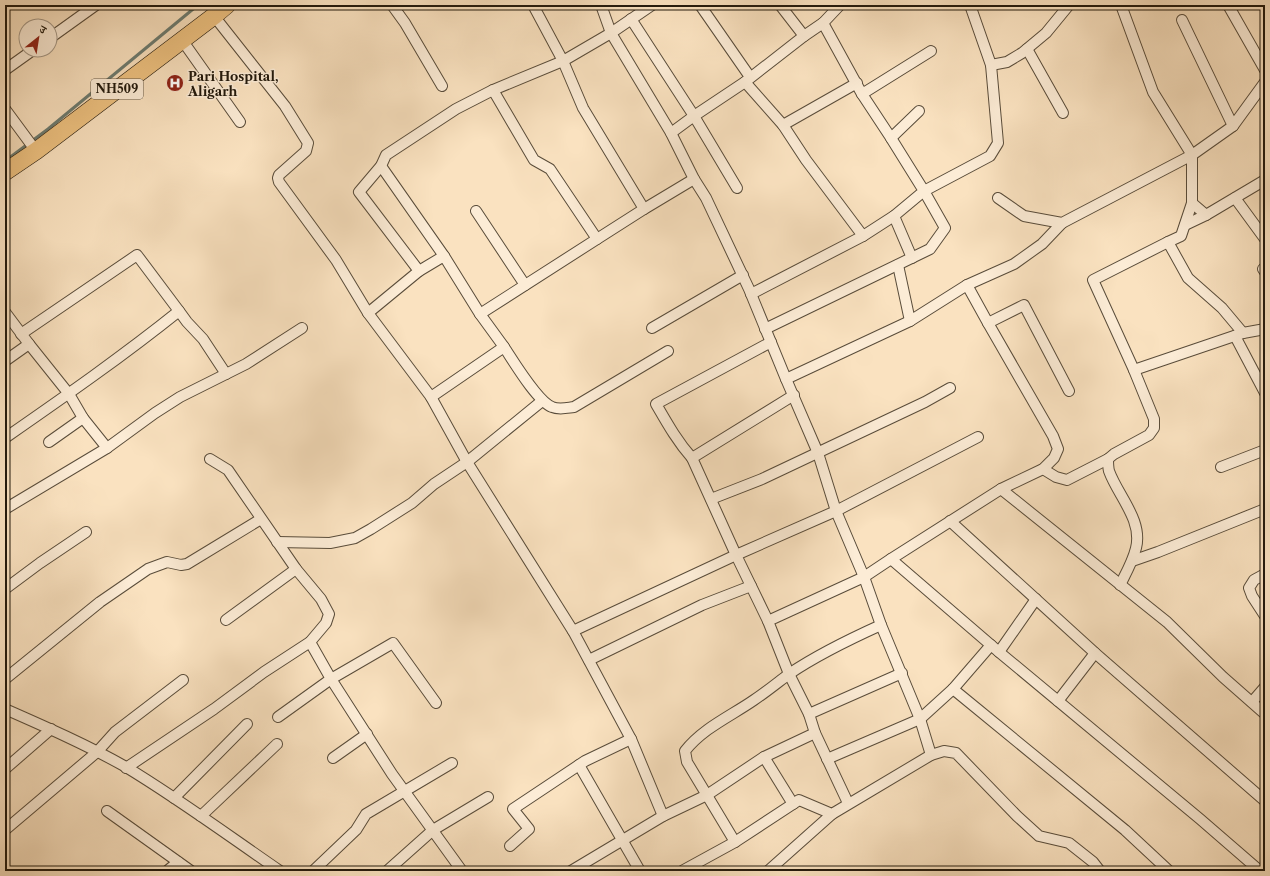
<svg xmlns="http://www.w3.org/2000/svg" width="1270" height="876" font-family="'Libre Caslon Text','Noto Serif Devanagari',serif">
<style>
.lines{fill:none;stroke-linecap:round;stroke-linejoin:round}
.stream{stroke:#6d7c71;stroke-width:3}
.minor-casing{stroke:#594c3a;stroke-width:12}
.trunk-casing{stroke:#231a0d;stroke-width:18}
.minor{stroke:#fcecd6;stroke-width:10}
.trunk{stroke:#edc180;stroke-width:17}
.labels{text-anchor:middle;stroke-width:3;stroke-linejoin:round;paint-order:stroke}
.shield{fill:#fcecd6;stroke:#645949;stroke-width:1}
.shield-label{font-size:12px;font-weight:bold;fill:#231a0d}
.poi-label{font-size:13px;font-weight:bold;fill:#231a0d;stroke:#fcecd6;text-anchor:start}
</style>
<rect width="100%" height="100%" fill="#fae2c0"/>
<filter id="stains"><feTurbulence type="fractalNoise" baseFrequency=".005" numOctaves="4"/><feColorMatrix values="0 0 0 0 .2 0 0 0 0 .09 0 0 0 0 .02 0 0 0 .5 -.17"/></filter>
<radialGradient id="worn" r=".72"><stop offset=".6" stop-color="#630" stop-opacity="0"/><stop offset="1" stop-color="#630" stop-opacity=".3"/></radialGradient>
<g class="lines">
<polyline class="stream" points="5,161 48,129 198,5"/>
<g class="minor-casing">
<g id="minor">
<polyline points="392,5 405,23 442,86"/>
<polyline points="533,5 563,61 583,108 644,209 694,179"/>
<polyline points="601,5 611,33 671,133 694,179 706,198 749,289 786,379 818,453 836,511 864,577 881,625 920,719 931,755"/>
<polyline points="700,5 750,77"/>
<polyline points="1121,5 1153,92 1192,155 1192,203 1181,236 1168,242 1188,278 1222,308 1243,333"/>
<polyline points="1228,5 1265,70"/>
<polyline points="214,16 285,106 308,143 306,151 279,175 278,178 279,182 336,260 368,313 431,397 467,462 573,631 631,739 663,816"/>
<polyline points="631,19 694,116 745,82 804,36 780,5"/>
<polyline points="1182,20 1233,126"/>
<polyline points="823,23 840,5"/>
<polyline points="804,36 823,23 862,94 891,138 924,191 894,216 912,258"/>
<polyline points="50,38 96,5"/>
<polyline points="182,40 240,122"/>
<polyline points="1027,49 1063,113"/>
<polyline points="991,65 1007,62 1022,53 1046,33 1069,5"/>
<polyline points="5,70 33,50"/>
<polyline points="745,82 783,125 806,160 863,236"/>
<polyline points="862,94 931,51"/>
<polyline points="5,109 36,151"/>
<polyline points="783,125 857,83"/>
<polyline points="671,133 694,116 737,188"/>
<polyline points="891,138 919,111"/>
<polyline points="381,166 444,256"/>
<polyline points="998,198 1024,216 1062,223 1192,155 1233,126 1265,82"/>
<polyline points="1235,198 1265,239"/>
<polyline points="1192,203 1206,215 1265,180"/>
<polyline points="476,211 525,285"/>
<polyline points="1185,225 1206,215"/>
<polyline points="597,239 644,209"/>
<polyline points="1263,269 1265,272"/>
<polyline points="967,285 1014,264 1042,244 1062,223"/>
<polyline points="751,294 863,236 894,216"/>
<polyline points="179,311 187,322 203,339 226,374"/>
<polyline points="5,312 29,344 69,394 83,418 107,448 155,413 180,397 246,364 302,328"/>
<polyline points="368,313 419,271"/>
<polyline points="480,314 597,239 550,169 534,160 493,90"/>
<polyline points="988,323 1024,305 1069,391"/>
<polyline points="652,328 743,275"/>
<polyline points="765,329 930,249 945,228 924,191 990,156 998,143 991,65 970,5"/>
<polyline points="1235,336 1265,393"/>
<polyline points="504,347 480,314 444,256 419,271 359,192 381,166 386,155 456,109 493,90 563,61 611,33 652,5"/>
<polyline points="5,361 29,344"/>
<polyline points="1134,370 1243,333 1265,329"/>
<polyline points="786,379 910,321"/>
<path d="M431 397 504 347C514 362 537 401 552 407 559 410 566 408 574 407L668 351"/>
<path d="M5 438C64 397 123 356 179 311L137 255 21 334"/>
<polyline points="49,442 83,418"/>
<path d="M692 458C677 441 667 423 656 404L771 342"/>
<polyline points="1221,467 1265,450"/>
<polyline points="1043,469 1056,477 1067,480 1108,459"/>
<polyline points="1001,489 1167,622 1223,677 1265,714"/>
<polyline points="711,499 762,479 925,402 950,388"/>
<polyline points="5,509 107,448"/>
<polyline points="950,521 1095,653 1265,801"/>
<polyline points="277,542 330,543 355,538 371,529 412,503 434,484 467,462 542,401"/>
<polyline points="891,559 999,652 1200,819 1260,871"/>
<polyline points="1132,561 1158,552 1265,509"/>
<polyline points="1265,574 1254,580 1249,588 1252,596 1265,616"/>
<path d="M1120 585C1126 573 1133 561 1136 548 1143 520 1118 496 1109 471 1108 467 1108 463 1108 459L1114 454 1149 435 1154 428V419L1134 370 1093 280 1168 242"/>
<polyline points="5,589 40,563 86,532"/>
<polyline points="226,620 296,569"/>
<polyline points="768,621 736,555 692,458 794,395"/>
<polyline points="573,631 736,555 836,511 978,437"/>
<polyline points="310,642 331,679 392,774 462,871"/>
<polyline points="999,652 1036,599"/>
<polyline points="589,660 702,605 751,586"/>
<polyline points="5,679 100,602 148,569 167,562 181,565 187,564 261,519"/>
<polyline points="953,689 991,645"/>
<polyline points="1058,701 1095,653"/>
<polyline points="1252,702 1265,687"/>
<path d="M5 709C46 727 87 745 126 767 179 799 229 836 280 871"/>
<polyline points="809,714 902,673"/>
<polyline points="278,717 331,679 393,643 436,703"/>
<polyline points="764,757 793,804"/>
<polyline points="333,758 367,734"/>
<polyline points="827,759 920,719 953,689 1125,830 1169,871"/>
<polyline points="579,765 640,871"/>
<polyline points="126,768 214,709 264,672 310,642 326,623 329,614 321,599 296,569 228,470 210,459"/>
<polyline points="5,769 51,729"/>
<polyline points="174,798 247,724"/>
<polyline points="848,803 815,733 809,714 789,674 768,621 864,577 891,559 1001,489 1043,469 1054,458 1058,449 1053,436 988,323 967,285 910,321 898,265"/>
<polyline points="107,811 191,871"/>
<polyline points="201,816 277,744"/>
<polyline points="5,830 97,752 115,732 183,680"/>
<path d="M735 842 687 762 685 751C703 728 731 716 754 700 766 692 777 683 789 674 817 655 850 639 881 625"/>
<polyline points="510,846 529,829 513,809 585,761 631,739"/>
<polyline points="167,871 178,862"/>
<polyline points="313,871 356,830 366,814 452,763"/>
<polyline points="387,871 433,830 488,797"/>
<polyline points="571,871 663,816 707,795 764,757 815,733"/>
<polyline points="682,871 735,842 799,800 832,814 931,755 944,751 956,753 1017,816 1039,836 1069,843 1093,862 1100,871"/>
<polyline points="768,871 832,814"/>
</g>
</g>
<g class="trunk-casing">
<polyline id="trunk" points="5,172 36,151 214,16 227,5"/>
</g>
<use href="#minor" class="minor"/>
<use href="#trunk" class="trunk"/>
</g>
<defs>
<g id="hospital-disc" transform="scale(0.9)"><circle r="9.5" fill="#8f2418" stroke="#fcecd6"/><path d="M-5-5h3v3.5h4V-5h3V5h-3V1.5h-4V5h-3Z" fill="#fff"/></g>
</defs>
<g fill-rule="evenodd">
<use href="#hospital-disc" x="175" y="83"/>
</g>
<g class="labels">
<rect class="shield" x="91" y="79" width="52" height="20" rx="3"/>
<g class="shield-label">
<text x="117" y="93">NH509</text>
</g>
<g class="poi-label">
<text x="188" y="81">Pari Hospital,<tspan x="188" dy="15">Aligarh</tspan></text>
</g>
</g>
<rect width="1270" height="876" fill="none" stroke="#fae2c0" stroke-width="20"/>
<rect x="6" y="6" width="1258" height="864" fill="none" stroke="#231a0d" stroke-width="2"/>
<rect x="10" y="10" width="1250" height="856" fill="none" stroke="#231a0d"/>
<g transform="translate(38 38) rotate(30)"><circle r="19" fill="#fcecd6" stroke="#a59886"/>
<path d="M0-3L7 15L0 10L-7 15Z" fill="#8f2418"/>
<text y="-6" font-size="11" font-weight="bold" text-anchor="middle" fill="#231a0d">उ</text>
</g>
<rect width="100%" height="100%" filter="url(#stains)"/>
<rect width="100%" height="100%" fill="url(#worn)"/>
</svg>
